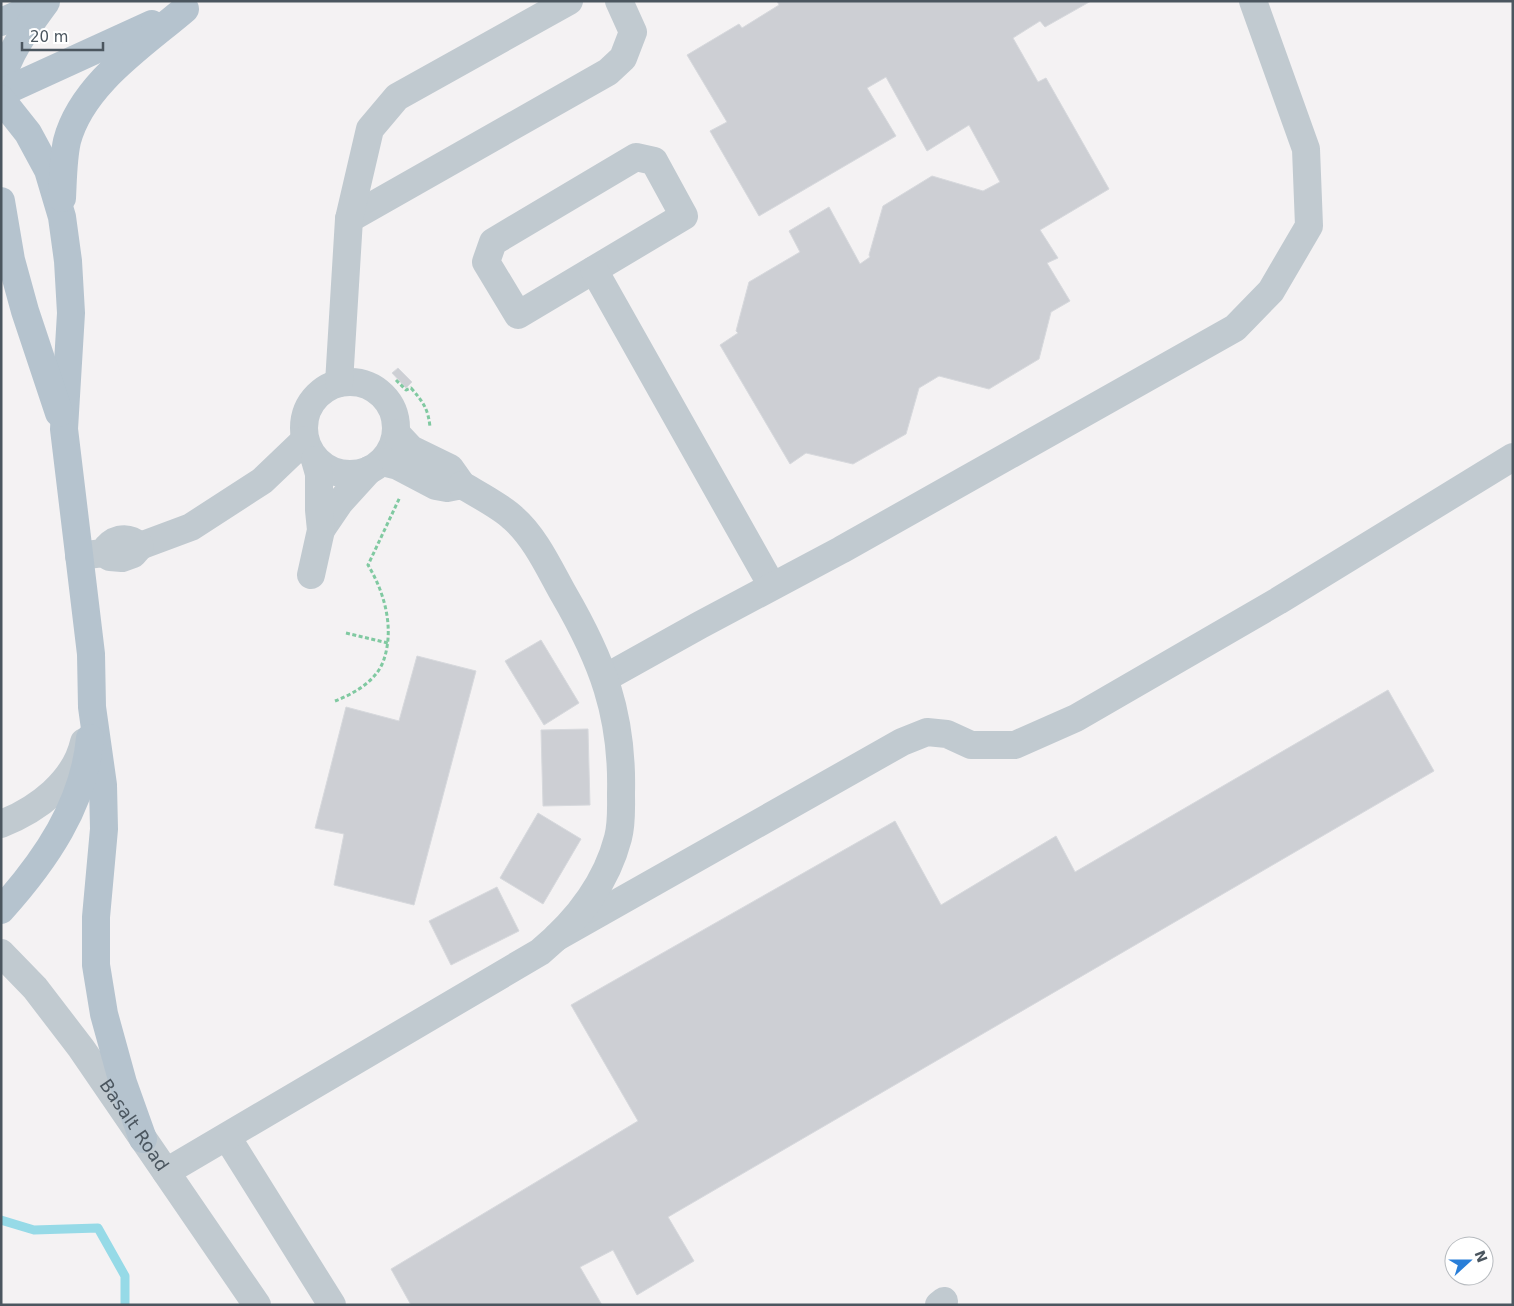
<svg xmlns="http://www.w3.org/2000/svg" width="1514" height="1306" font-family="'DejaVu Sans',sans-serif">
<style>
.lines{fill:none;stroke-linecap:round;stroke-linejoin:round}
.stream{stroke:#96dae7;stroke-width:9}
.building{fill:#cdcfd4;stroke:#d7d9dd}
.path{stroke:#80c9a1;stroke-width:3;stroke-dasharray:4 2.5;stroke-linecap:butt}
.minor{stroke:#c1cad0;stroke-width:28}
.major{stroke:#b5c3ce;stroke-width:28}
.labels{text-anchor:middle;stroke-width:5;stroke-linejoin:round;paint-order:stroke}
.street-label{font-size:18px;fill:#4b565f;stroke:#fff}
</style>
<rect width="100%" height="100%" fill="#f4f2f3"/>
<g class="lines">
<polyline class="stream" points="1,1220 34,1230 98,1228 125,1276 125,1305"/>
</g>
<g class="building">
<polygon points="777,1 1091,1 1045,27 1040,21 1013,38 1038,82 1046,78 1109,189 1040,230 1058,258 1047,263 1070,301 1051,312 1039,359 989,389 939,376 919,388 906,434 853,464 806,453 790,464 720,345 738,333 736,331 749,282 800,252 789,231 829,207 860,264 870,257 869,255 883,206 932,176 983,191 1000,182 969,125 927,151 886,77 867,88 896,136 759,216 710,131 727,122 687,55 739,24 742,28 779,5"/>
<polygon points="398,368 412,382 406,388 392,373"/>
<polygon points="541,640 579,703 544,725 505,661"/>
<polygon points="417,656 476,671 414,905 334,885 344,834 315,828 346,707 399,721"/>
<polygon points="1388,690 1434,771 668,1217 694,1261 637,1295 613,1250 580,1267 602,1305 411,1305 391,1269 638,1121 571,1005 895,821 941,905 1056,836 1075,872"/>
<polygon points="588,729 590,805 543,806 541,730"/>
<polygon points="538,813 581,839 543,904 500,878"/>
<polygon points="497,887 519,931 451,965 429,921"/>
</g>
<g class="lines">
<g class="path">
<path d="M396 380 406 390 411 388C423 402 428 408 430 427"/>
<polyline points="346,633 388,643"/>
<path d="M335 701C353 694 375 682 383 662 395 630 385 593 368 565L400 497"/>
</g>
<g class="minor">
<polygon points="636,157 654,161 684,216 518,315 486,262 493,242"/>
<polyline points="349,219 608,72 623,58 633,32 619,1"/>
<polyline points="594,270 772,586"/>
<circle cx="350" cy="428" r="46"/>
<polyline points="339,383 349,219 370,129 397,97 569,1"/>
<polyline points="382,462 398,466 436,486 447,488 462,485 450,468 411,449 396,433"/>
<polyline points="321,530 340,502 369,470"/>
<polyline points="140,546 191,527 262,481 305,440"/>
<path d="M79 556 103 553 110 557 122 558 133 554 140 546C126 534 112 539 103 553"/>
<polyline points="311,575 321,530 319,510 319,474 315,460"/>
<polyline points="605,678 700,625 841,550 1235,328 1271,291 1309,226 1306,149 1253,1"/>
<path d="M1 824C37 810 75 782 84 742"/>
<polyline points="557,937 902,742 927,732 947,734 971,745 1015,745 1076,718 1278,601 1513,457"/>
<path id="s1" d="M1 953 35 988 81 1048 257 1305"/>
<polyline points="227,1137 332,1305"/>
<path d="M166 1172 540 952C576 922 606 884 618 838 622 823 621 808 621 793 623 714 602 660 563 593 549 568 535 537 513 518 502 507 477 494 462 485"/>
<polyline points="939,1305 944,1301"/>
</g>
<g class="major">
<polyline points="1,22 44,3"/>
<path d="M1 82C9 51 28 27 46 2"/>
<polyline points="1,93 152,24"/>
<polyline points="1,99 28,133 48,170 62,217 68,261 71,313 64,429 91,654 92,707 103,785 104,829 96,917 96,965 104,1014 123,1083 143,1139"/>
<path d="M62 198C63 179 63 159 67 141 82 84 143 45 185 9"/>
<polyline points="1,201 11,260 25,311 59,413"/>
<path d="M1 910C45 861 84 805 90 738"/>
</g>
</g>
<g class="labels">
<g class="street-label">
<text dy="6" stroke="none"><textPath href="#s1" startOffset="218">Basalt Road</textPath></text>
</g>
</g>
<rect width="1514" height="1306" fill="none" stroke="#4b565f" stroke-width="5"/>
<g transform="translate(1469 1261) rotate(69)"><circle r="24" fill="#ffffff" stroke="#b7bbbf"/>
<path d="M0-4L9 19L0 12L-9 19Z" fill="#297ed8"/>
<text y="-8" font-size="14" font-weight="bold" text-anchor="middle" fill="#4b565f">N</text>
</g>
<path d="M22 42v8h81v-8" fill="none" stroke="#4b565f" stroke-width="2.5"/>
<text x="30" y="42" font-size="15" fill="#4b565f" stroke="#ffffff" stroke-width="4" paint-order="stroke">20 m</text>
</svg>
